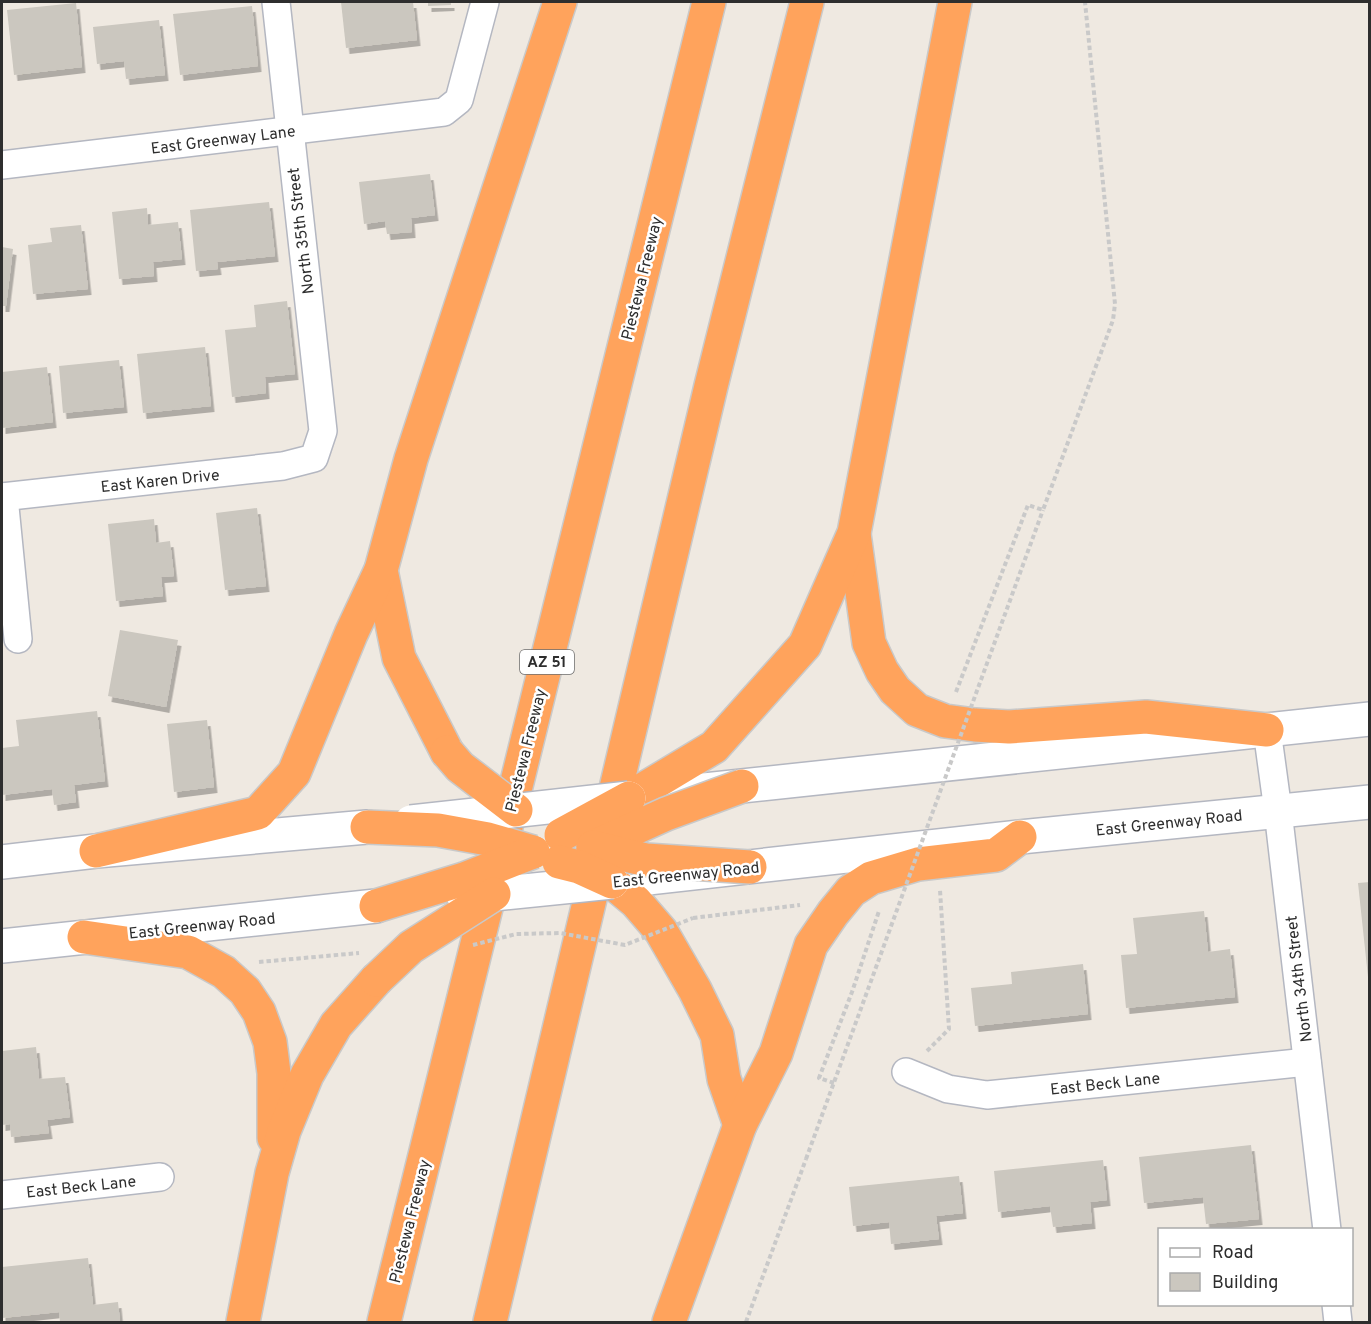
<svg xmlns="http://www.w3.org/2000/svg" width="1371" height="1324" font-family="Overpass,sans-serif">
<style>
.building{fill:#cbc7bf;filter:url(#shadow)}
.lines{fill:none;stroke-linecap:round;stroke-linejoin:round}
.street-casing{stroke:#b4b7c1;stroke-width:30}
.secondary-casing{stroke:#b4b7c1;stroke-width:36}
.highway-casing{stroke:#c9c9c9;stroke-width:36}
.path{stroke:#c9c9c9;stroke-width:4;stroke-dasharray:4.5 3;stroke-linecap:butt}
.street{stroke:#fff;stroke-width:27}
.secondary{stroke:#fff;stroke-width:33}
.highway{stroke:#ffa35c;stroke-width:33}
.secondary-bridge-casing{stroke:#b4b7c1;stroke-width:36;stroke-linecap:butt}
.highway-bridge-casing{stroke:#c9c9c9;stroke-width:36;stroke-linecap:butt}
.path-bridge{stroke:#c9c9c9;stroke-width:4;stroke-dasharray:4.5 3;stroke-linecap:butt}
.secondary-bridge{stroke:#fff;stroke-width:33}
.highway-bridge{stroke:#ffa35c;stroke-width:33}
.labels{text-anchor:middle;stroke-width:5;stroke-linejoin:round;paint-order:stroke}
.shield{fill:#fff;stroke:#6d6d6d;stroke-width:1.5}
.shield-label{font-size:15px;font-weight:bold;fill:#2e2e2e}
.street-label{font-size:16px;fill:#2e2e2e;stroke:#fff}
</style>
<defs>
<filter id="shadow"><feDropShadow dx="3.5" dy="6" stdDeviation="0" flood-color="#0004"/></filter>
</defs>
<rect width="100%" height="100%" fill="#efe9e1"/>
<g class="building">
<polygon points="341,2 413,2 417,40 346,48"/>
<polygon points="428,2 451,2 451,5 428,6"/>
<polygon points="76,3 82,67 14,75 7,10"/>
<polygon points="252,6 258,66 180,75 173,14"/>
<polygon points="159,20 165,75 126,79 124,61 97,64 93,27"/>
<polygon points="430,174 435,215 411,218 412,232 387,234 385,221 364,224 359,182"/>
<polygon points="269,202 275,256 217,262 218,269 196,271 190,210"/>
<polygon points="147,208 148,225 178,222 182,259 153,262 154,276 119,279 112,212"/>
<polygon points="81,225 88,289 33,294 28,245 52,242 50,228"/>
<polygon points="2,247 13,249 6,306 2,306"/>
<polygon points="287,301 295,374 265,377 266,393 232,397 225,330 256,327 254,305"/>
<polygon points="205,347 211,406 143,413 137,354"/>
<polygon points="119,360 124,407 63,413 59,366"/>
<polygon points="47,367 53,422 2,428 2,372"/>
<polygon points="257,508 266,586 225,590 216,513"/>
<polygon points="154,519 156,543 170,541 174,576 161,577 163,596 116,601 108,524"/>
<polygon points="120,630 178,640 166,707 108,696"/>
<polygon points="97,711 105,781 74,785 76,802 54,805 52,789 2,795 2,748 19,746 16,720"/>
<polygon points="207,720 214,787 174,792 167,724"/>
<polygon points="1370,882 1370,977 1368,977 1358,883"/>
<polygon points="1204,911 1208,952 1230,949 1235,997 1126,1008 1121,955 1137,954 1133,918"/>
<polygon points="1083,964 1088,1014 975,1026 971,988 1012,984 1011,972"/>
<polygon points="36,1047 39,1079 65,1077 70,1117 47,1120 49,1133 11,1137 10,1124 2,1125 2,1051"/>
<polygon points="1251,1145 1259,1219 1206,1224 1203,1197 1144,1203 1139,1157"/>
<polygon points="1103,1160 1107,1200 1090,1202 1092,1223 1053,1227 1050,1206 998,1212 994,1171"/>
<polygon points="959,1176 963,1213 936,1216 939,1239 891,1244 889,1222 853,1226 849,1187"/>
<polygon points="88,1258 93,1305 118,1302 120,1322 60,1322 59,1312 2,1318 2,1267"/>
</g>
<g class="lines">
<g class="street-casing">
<g id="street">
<polyline points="2,165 444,112 459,100 485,2"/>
<polyline points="2,497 283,466 314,458 323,431 276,2"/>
<polyline points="4,497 18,639"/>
<polyline points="1267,730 1278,811 1327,1230"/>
<polyline points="906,1072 948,1089 987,1095 1307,1062"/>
<polyline points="2,1195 160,1177"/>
<polyline points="1336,1304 1338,1322"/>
</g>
</g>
<g class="secondary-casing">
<g id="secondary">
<polyline points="629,798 1370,719"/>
<polyline points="2,862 96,851 367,827"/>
<polyline points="612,882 1020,837 1370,802"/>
<polyline points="2,946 376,906"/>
</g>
</g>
<g class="highway-casing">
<g id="highway">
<polyline points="854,534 869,643 882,671 895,690 917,710 945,721 975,725 1009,727 1146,717 1267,730"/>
<polyline points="381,570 399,658 447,752"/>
<polyline points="629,798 714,747 805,645 854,533 955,2"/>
<polyline points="96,851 258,813 294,773 351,634 381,570 411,459 560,2"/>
<polyline points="612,882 636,902 661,931 695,990 717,1035 724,1079 740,1125"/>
<polyline points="84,937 188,952 224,972 245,991 259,1012 270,1042 274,1073 274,1138"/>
<polyline points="243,1322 272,1173 284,1131 307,1075 336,1025 376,980"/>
<polyline points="384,1322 709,2"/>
<polyline points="490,1322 711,386 807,2"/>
<polyline points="669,1322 740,1125 776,1053 811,945 833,913 851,891 871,878 918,864 996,855 1020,837"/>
</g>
</g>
<g class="path">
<polyline points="956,692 1028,505 1043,510 1113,320 1115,304 1085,2"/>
<polyline points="693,918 800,905"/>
<polyline points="259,962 359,953"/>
<polyline points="927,1051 949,1029 940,890"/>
<polyline points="834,1083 819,1078 852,992 879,911"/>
<polyline points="746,1322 806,1159"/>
</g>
<use href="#street" class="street"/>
<use href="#secondary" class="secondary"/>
<use href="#highway" class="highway"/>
<g class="secondary-bridge-casing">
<g id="secondary-bridge">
<polyline points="411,822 629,798"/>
<polyline points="464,897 612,882"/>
</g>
</g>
<g class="highway-bridge-casing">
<g id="highway-bridge">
<polyline points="447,752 460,767 516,810"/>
<polyline points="367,827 438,830 488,839 533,852"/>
<polyline points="561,835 629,798"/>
<polyline points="593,847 666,814 742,786"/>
<polyline points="593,847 646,860 750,867"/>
<polyline points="559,862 579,867 612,882"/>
<polyline points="376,906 464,879 533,852"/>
<polyline points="376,980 411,947 494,894"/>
</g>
</g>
<g class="path-bridge">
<polyline points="473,945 516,934 560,933 625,945 693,918"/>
<polyline points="806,1159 1043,510"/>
</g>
<use href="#secondary-bridge" class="secondary-bridge"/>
<use href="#highway-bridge" class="highway-bridge"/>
</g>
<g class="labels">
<rect class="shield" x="520" y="650" width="54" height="24" rx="4.5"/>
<g class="shield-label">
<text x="547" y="667">AZ 51</text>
</g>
<g class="street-label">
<text transform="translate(223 139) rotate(-7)" y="6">East Greenway Lane</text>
<text transform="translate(300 231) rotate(-97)" y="6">North 35th Street</text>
<text transform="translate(641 278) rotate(-76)" y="6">Piestewa Freeway</text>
<text transform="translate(160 480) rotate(-6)" y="6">East Karen Drive</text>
<text transform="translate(525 750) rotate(-76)" y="6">Piestewa Freeway</text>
<text transform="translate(1169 822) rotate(-6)" y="6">East Greenway Road</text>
<text transform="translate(686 874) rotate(-6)" y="6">East Greenway Road</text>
<text transform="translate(202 925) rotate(-6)" y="6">East Greenway Road</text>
<text transform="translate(1298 979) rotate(-97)" y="6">North 34th Street</text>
<text transform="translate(1105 1083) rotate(-6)" y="6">East Beck Lane</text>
<text transform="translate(81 1186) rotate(-6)" y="6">East Beck Lane</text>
<text transform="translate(409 1221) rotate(-76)" y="6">Piestewa Freeway</text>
</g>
</g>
<rect width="1371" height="1324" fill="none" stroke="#2e2e2e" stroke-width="6"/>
<rect x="1158" y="1228" width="195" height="78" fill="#ffffff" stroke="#ababab" stroke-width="1.5"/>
<rect x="1170" y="1248" width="30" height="9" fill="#ffffff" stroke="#ababab" stroke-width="1.5"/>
<text x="1212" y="1258" font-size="18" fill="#2e2e2e">Road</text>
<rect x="1170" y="1273" width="30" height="18" fill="#cbc7bf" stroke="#ababab" stroke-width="1.5"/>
<text x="1212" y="1288" font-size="18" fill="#2e2e2e">Building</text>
</svg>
